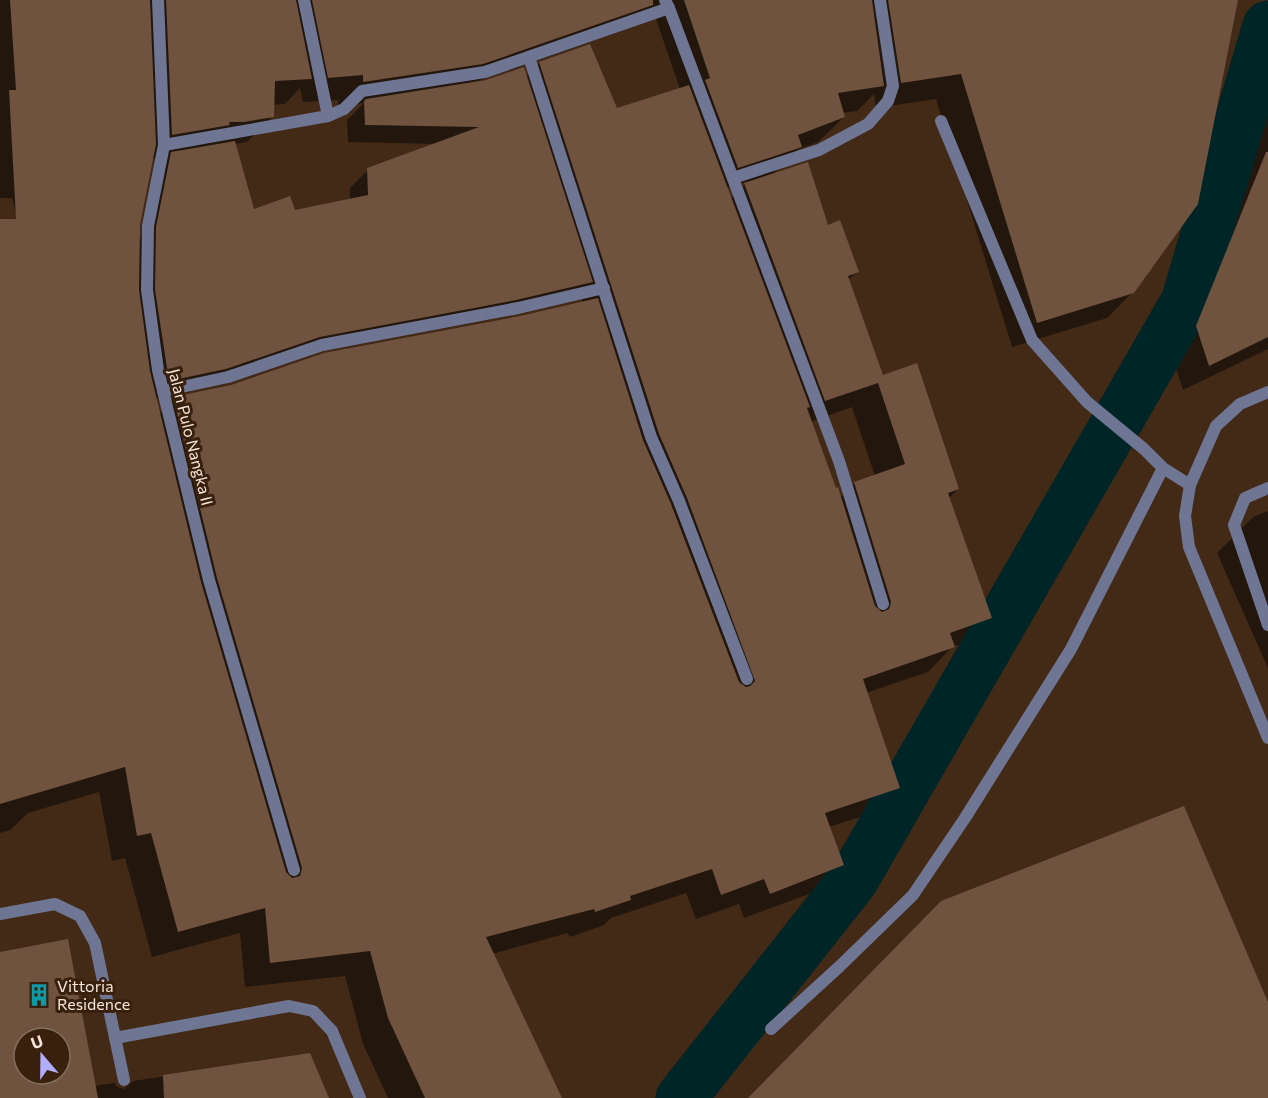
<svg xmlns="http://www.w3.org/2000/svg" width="1268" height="1098" font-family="Commissioner,sans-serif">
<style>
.shadow{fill:#0007;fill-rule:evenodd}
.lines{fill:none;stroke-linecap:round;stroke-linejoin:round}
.canal{stroke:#002526;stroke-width:51}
.building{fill:#6f533f;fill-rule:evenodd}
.lane{stroke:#6f7693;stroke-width:12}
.street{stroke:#6f7693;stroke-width:12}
.labels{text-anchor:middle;stroke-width:6;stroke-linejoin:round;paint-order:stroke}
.street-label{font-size:16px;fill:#f6e5da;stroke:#38200d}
.poi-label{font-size:16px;fill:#f6e5da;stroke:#38200d;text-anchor:start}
</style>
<rect width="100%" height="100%" fill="#432a17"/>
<g class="shadow">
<path d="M0 0H1236L1133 292 1107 318 1012 347 936 99 876 108 874 94 857 111 842 113 844 117 818 142 797 150 771 176 827 226 857 272 848 280 882 377 958 489 948 499 991 617 965 643 952 647 928 672 866 693 898 787 872 813 829 827 843 865 817 891 744 918 739 904 696 919 686 893 611 918 604 925 570 937 568 933 492 954 560 1098H388L363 1044 345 976 245 987 240 933 152 957 125 858 112 861 99 792 28 813 10 830 0 833V253L25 250 12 198H0ZM641 18 647 22 656 19 680 89 616 110 540 63 525 78 478 81 630 28ZM300 88 303 102 338 100V107L364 103 347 120 348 142 437 144 368 170 350 188V200L294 212 253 211 234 144 247 142 273 116V105L285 104ZM169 156 154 172 140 242 138 241V224L151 159ZM748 181 730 199 726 188ZM580 293 583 303 174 399 159 414 155 398 207 386 301 354ZM852 407 875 476 855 483 840 498 835 490 810 422Z"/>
<polygon points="1268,113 1268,349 1183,390 1171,353"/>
<polygon points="1268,511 1268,668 1217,553 1253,517"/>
<path d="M67 941 94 1086 115 1083 117 1087 124 1089 133 1081 309 1055 327 1098H0V953ZM24 1038H60V1074H24Z"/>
</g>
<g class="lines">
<polyline class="canal" points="681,1098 853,880 1186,302 1268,26"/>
</g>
<g class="building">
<polygon points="10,0 150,0 156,144 140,225 139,290 150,371 201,582 286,872 292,878 300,876 302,868 217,578 173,397 231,385 324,353 520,316 598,298 643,440 671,504 739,682 746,687 750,686 755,681 687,498 659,434 539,62 590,44 617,108 689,85 810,407 807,408 836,488 838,487 875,606 882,612 889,609 891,602 854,482 905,464 878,383 825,401 744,183 808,162 828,225 840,220 859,272 848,276 883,375 917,363 959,489 948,493 992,618 950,633 955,647 863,679 900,788 825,813 844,865 770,894 764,879 721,895 712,869 630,896 631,900 595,912 594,909 486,937 562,1098 425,1098 388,1018 370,951 270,963 265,908 178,932 151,833 137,836 125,767 0,804 0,219 16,219 9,90 16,90"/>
<polygon points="166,0 296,0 312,79 275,81 274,117 244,122 229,122 230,125 172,135"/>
<polygon points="312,0 653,0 653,5 483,64 363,82 363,75 328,78"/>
<polygon points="684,0 872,0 884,86 838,93 845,117 798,135 802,147 738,168 705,80 710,78"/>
<polygon points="888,0 1238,0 1198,204 1134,293 1037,323 961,74 901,83"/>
<polygon points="524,67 593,282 516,300 320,337 226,369 169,381 155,290 156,227 171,152 235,141 254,209 290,196 295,210 368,195 367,168 479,127 365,125 364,101 366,99 486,80"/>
<polygon points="1266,152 1268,152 1268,337 1209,366 1196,326"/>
<polygon points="1184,806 1268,1002 1268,1098 748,1098 941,901"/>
<path d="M68 939 98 1098H0V952ZM24 1038H60V1074H24Z"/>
<polygon points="310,1053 329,1098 164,1098 163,1075"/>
</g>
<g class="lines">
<g class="lane">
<polyline points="941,121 1032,340 1087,402 1144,449 1163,468 1190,485"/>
<polyline points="1268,392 1240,404 1216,426 1190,485 1185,516 1189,547 1268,738"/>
<polyline points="1268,488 1245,498 1234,525 1268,625"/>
<polyline points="0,914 55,904 80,916 95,943 124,1080"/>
<polyline points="771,1029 840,966 913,895 965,818 1071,649 1163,468"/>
<polyline points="115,1038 289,1006 313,1011 332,1031 360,1098"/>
</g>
<g class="street">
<polyline points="158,0 164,145 148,226 147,290 158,370 209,580 294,870"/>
<polyline points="304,0 328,116"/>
<polyline points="669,8 839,461 883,604"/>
<polyline points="529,57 651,437 679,501 747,679"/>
<polyline points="164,145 328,116 344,109 362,91 485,72 669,8 665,0"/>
<polyline points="733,178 819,150 868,124 888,101 893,86 880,0"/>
<polyline points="163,391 228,377 322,345 518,308 604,288"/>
</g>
</g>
<defs>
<g id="building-bare" transform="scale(1.8)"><path d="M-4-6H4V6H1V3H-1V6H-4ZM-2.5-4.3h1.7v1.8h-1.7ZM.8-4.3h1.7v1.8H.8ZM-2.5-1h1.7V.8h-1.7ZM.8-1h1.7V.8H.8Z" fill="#0f9aa8" stroke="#38200d" stroke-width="2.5" paint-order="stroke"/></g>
</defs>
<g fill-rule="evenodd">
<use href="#building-bare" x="39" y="995"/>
</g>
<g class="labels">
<g class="street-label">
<text transform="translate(191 437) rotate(76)" y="6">Jalan Pulo Nangka II</text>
</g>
<g class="poi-label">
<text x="57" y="992">Vittoria<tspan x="57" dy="18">Residence</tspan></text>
</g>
</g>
<g transform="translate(42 1056) rotate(340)"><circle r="28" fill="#38200d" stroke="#846f5f" stroke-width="1.5"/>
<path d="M0-4.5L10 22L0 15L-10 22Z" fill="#b0adfa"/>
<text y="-9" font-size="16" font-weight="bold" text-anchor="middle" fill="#f6e5da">U</text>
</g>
</svg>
